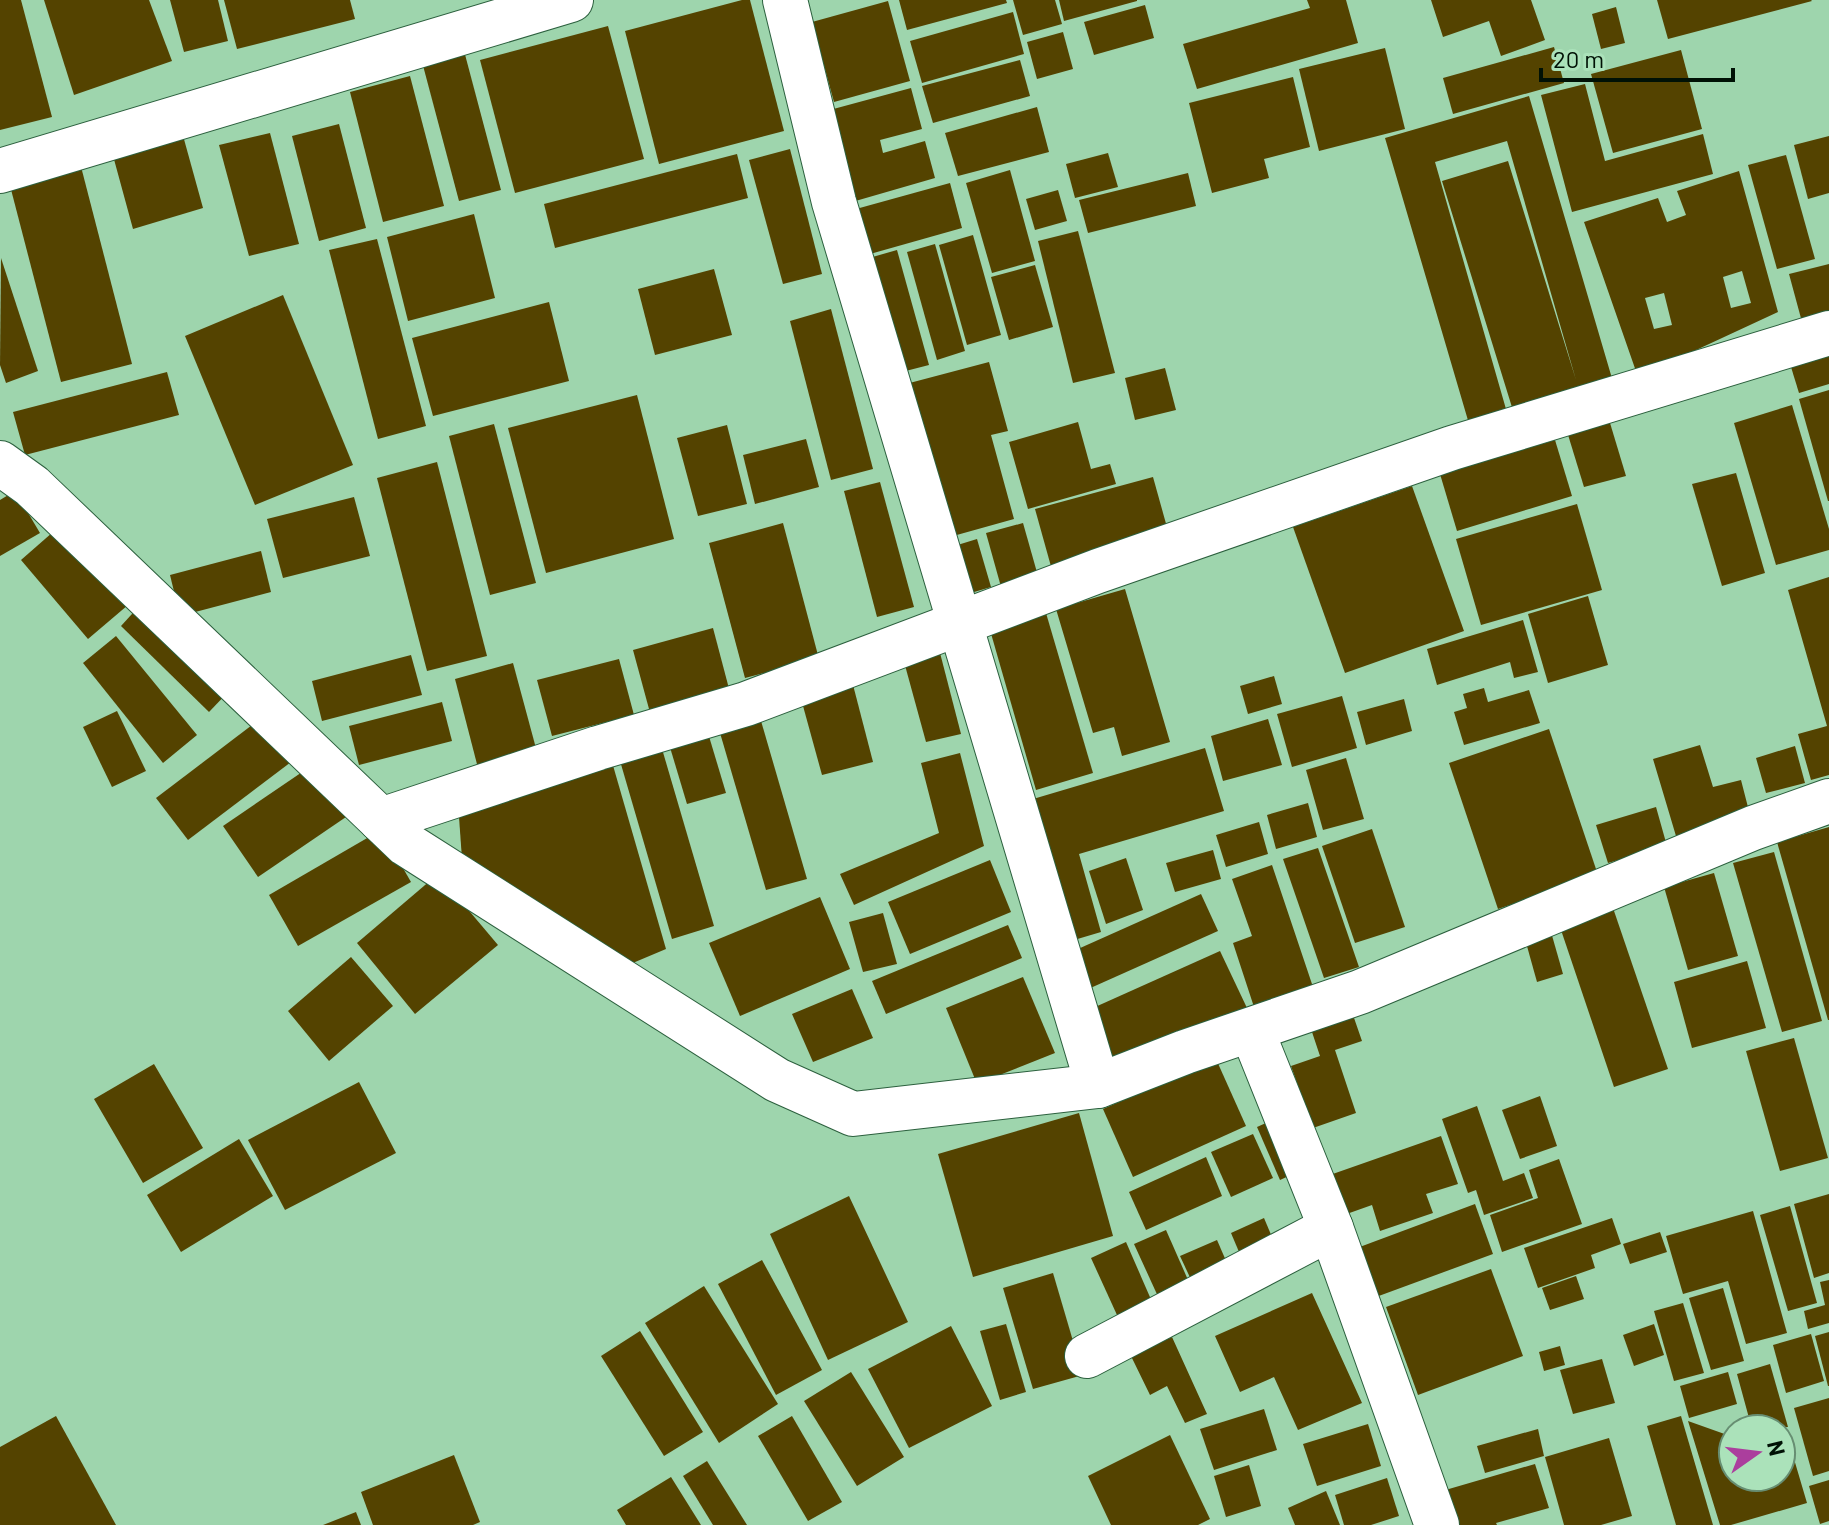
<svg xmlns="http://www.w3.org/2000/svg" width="1829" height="1525" font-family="Barlow,sans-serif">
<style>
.building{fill:#544300;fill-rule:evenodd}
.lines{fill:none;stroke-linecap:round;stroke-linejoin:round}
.street-casing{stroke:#2c603e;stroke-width:46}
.street{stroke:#fff;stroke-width:44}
</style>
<rect width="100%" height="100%" fill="#9ed5ad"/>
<g class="building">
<polygon points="0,0 21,0 52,117 0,130"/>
<polygon points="44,0 149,0 172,61 74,95"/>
<polygon points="170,0 218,0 228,41 184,52"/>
<polygon points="224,0 350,0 355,19 237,49"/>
<polygon points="742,0 750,0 784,131 659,164 625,31"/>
<polygon points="899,0 1006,0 1007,3 907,30"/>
<polygon points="1013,0 1055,0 1062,24 1023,35"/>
<polygon points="1059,0 1137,0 1137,1 1064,21"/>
<polygon points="1307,0 1346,0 1358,43 1197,89 1183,44 1310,8"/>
<polygon points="1431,0 1531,0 1545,40 1501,56 1489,21 1443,37"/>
<polygon points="1657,0 1811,0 1812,1 1668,39"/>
<polygon points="888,1 910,81 834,102 812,22"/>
<polygon points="1145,5 1154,38 1094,55 1084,22"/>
<polygon points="1616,7 1625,43 1601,49 1592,14"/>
<polygon points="1013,12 1024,54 922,83 910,41"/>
<polygon points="608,26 644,159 515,193 480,60"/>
<polygon points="1063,32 1073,69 1037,79 1027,42"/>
<polygon points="463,47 501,190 459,201 421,58"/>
<polygon points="1554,47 1564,83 1453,114 1443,78"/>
<polygon points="1385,48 1405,129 1319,151 1299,69"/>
<polygon points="1681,50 1702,129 1613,153 1591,74"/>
<polygon points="1020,60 1030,96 933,123 922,86"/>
<polygon points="410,76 444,206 383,222 350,92"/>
<polygon points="1293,77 1310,147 1264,159 1269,178 1212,193 1189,103"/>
<polygon points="1585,84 1605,161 1703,134 1713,174 1572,212 1541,95"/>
<polygon points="911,88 922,129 880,140 883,153 925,141 935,178 852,202 826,111"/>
<polygon points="1529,96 1616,392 1515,417 1442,181 1508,161 1576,380 1507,141 1435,162 1510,423 1472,434 1385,138"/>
<polygon points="1037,107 1049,152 958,176 945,133"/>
<polygon points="339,124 366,228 319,241 292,136"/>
<polygon points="182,132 203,208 133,229 112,152"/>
<polygon points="270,133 299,244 249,256 219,145"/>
<polygon points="1829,136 1829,193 1808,199 1794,145"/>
<polygon points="790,149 822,274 783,284 749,160"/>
<polygon points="1108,153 1118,187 1075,198 1066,164"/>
<polygon points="737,154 748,198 555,248 544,204"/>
<polygon points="78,155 132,364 61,382 7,174"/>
<polygon points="1786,155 1815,259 1777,269 1748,165"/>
<polygon points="1010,170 1035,261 992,273 966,183"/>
<path d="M1739 171 1778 312 1638 377 1584 222 1658 198 1667 222 1686 215 1677 191ZM1742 271 1751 303 1731 308 1723 277ZM1664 293 1672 325 1654 329 1645 298Z"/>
<polygon points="1188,173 1196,206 1088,233 1079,200"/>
<polygon points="950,183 962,228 870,254 856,209"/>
<polygon points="1058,190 1067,221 1035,230 1026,199"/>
<polygon points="474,214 495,298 408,321 387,237"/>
<polygon points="1078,231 1115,373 1073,383 1038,241"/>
<polygon points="973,235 1001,335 967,345 939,245"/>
<polygon points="377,239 426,426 378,439 329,250"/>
<polygon points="935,244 965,351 937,360 907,252"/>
<polygon points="897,250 929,365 894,374 862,260"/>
<polygon points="1,258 38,371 6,383 0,365"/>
<polygon points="1829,264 1829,314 1802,322 1789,274"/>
<polygon points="1035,265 1053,327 1009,340 991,277"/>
<polygon points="714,269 732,335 655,355 638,289"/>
<polygon points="283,295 353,465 255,505 185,336"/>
<polygon points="549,302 569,381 433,416 412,338"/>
<polygon points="831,309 873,469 831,480 790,321"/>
<polygon points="1829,341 1829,384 1799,393 1787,354"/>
<polygon points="989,362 1008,431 991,435 1014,519 946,538 902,385"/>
<polygon points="1165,368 1176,410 1135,420 1125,378"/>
<polygon points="167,372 179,415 25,455 13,412"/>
<polygon points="1829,390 1829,501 1828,501 1799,399"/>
<polygon points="637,395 674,539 546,573 508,428"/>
<polygon points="1792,405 1829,529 1829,550 1776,565 1734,423"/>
<polygon points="1607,413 1626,476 1584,487 1565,425"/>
<polygon points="1078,422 1091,469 1110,464 1116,484 1028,509 1009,442"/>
<polygon points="494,424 536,583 490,595 449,436"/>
<polygon points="727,425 747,504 698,516 677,438"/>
<polygon points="806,439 819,487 755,504 743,455"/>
<polygon points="1555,440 1572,496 1457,531 1440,474"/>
<polygon points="437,462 487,656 427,671 377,478"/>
<polygon points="1736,473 1765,573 1722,586 1692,484"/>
<polygon points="1153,477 1170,538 1052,570 1035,509"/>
<polygon points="880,482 914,607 877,617 844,491"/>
<polygon points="1412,486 1464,631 1345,673 1293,527"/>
<polygon points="15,491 40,533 0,556 0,500"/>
<polygon points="354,497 370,556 283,578 267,519"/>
<polygon points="1577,504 1602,590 1481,625 1456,539"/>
<polygon points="783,523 819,659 745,678 709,543"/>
<polygon points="1023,523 1040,583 1003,594 986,533"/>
<polygon points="61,525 128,605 88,639 21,560"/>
<polygon points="977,539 991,587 964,595 951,547"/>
<polygon points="261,551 271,592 180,616 170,575"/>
<polygon points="1829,577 1829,775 1811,780 1798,734 1827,726 1788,590"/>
<polygon points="1125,589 1170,742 1122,756 1114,727 1093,733 1056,609"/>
<polygon points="1588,596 1608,665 1548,683 1528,614"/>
<polygon points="142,603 231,689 209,712 121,626"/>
<polygon points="1046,613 1093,773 1036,790 990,630"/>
<polygon points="1523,620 1538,672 1514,678 1510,662 1437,685 1427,649"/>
<polygon points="713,628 732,700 652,720 633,650"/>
<polygon points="116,636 197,735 163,763 83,663"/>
<polygon points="939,649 961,734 926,742 903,658"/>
<polygon points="411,655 422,695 322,721 312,681"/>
<polygon points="619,659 634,715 552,736 537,680"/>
<polygon points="513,663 537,752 478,768 455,679"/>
<polygon points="1274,676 1282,704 1248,714 1240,686"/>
<polygon points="852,681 873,762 822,775 800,695"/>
<polygon points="1484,688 1488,702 1529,690 1540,723 1464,745 1454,712 1467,708 1463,694"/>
<polygon points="1342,696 1357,748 1292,767 1277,714"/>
<polygon points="1404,699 1412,731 1366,745 1357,712"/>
<polygon points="442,702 452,741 359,765 349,726"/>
<polygon points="117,711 146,771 112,787 83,727"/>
<polygon points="759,714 807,879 766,890 718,726"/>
<polygon points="264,716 295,759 188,840 156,798"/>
<polygon points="1268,719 1282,765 1223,781 1211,736"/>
<polygon points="705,723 726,793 687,804 666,734"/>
<polygon points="1549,729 1598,875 1498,909 1449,763"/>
<polygon points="660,742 714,926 672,939 618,754"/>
<polygon points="1700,745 1713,787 1741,780 1750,815 1676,836 1653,759"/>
<polygon points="1795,746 1805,783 1766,793 1756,758"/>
<polygon points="1205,748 1224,811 1079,854 1101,932 1064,943 1023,802"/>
<polygon points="960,753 984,846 854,905 840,874 939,833 921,763"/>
<polygon points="1346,758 1364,819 1323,830 1306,770"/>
<polygon points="612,762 666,949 628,965 462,859 459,817"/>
<polygon points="311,766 346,817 258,877 223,826"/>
<polygon points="1308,803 1317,837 1276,849 1267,815"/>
<polygon points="1656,807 1667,846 1608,863 1596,825"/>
<polygon points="1259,822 1268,854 1226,867 1216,835"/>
<polygon points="1829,827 1829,1020 1828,1020 1777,842"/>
<polygon points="1372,829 1405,927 1355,943 1322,846"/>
<polygon points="381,830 411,882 298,946 269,895"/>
<polygon points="1318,848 1359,967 1324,978 1283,859"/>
<polygon points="1213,850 1221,879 1175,892 1166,863"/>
<polygon points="1774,852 1822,1021 1782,1032 1733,863"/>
<polygon points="1126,858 1143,910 1106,924 1089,871"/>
<polygon points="990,860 1011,912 910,954 888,902"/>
<polygon points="1272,865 1313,987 1254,1007 1233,943 1252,936 1232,879"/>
<polygon points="1714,873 1738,956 1688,970 1664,887"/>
<polygon points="438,874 498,945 415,1014 357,943"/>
<polygon points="1201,894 1218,931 1086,990 1069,953"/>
<polygon points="820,897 850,969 740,1016 709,943"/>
<polygon points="1613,908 1668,1069 1614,1087 1560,927"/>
<polygon points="883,913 897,964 863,972 849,922"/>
<polygon points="1008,925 1022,958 886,1014 872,981"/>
<polygon points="1551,932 1563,974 1537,982 1525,939"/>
<polygon points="1220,951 1247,1008 1109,1069 1084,1012"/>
<polygon points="351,957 393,1006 329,1061 288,1011"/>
<polygon points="1747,961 1766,1028 1692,1048 1674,982"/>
<polygon points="1023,977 1055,1053 977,1084 946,1008"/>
<polygon points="852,989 873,1038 813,1062 792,1014"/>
<polygon points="1353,1015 1362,1041 1335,1050 1356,1113 1313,1128 1291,1066 1320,1056 1311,1029"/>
<polygon points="1794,1038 1828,1158 1780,1171 1746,1051"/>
<polygon points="1216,1059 1246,1126 1133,1177 1103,1109"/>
<polygon points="154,1064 203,1148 143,1183 94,1099"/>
<polygon points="359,1082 396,1153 285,1210 248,1140"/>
<polygon points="1540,1096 1557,1146 1520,1159 1502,1110"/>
<polygon points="1477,1106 1503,1181 1524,1173 1533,1198 1484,1215 1476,1190 1468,1193 1442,1119"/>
<polygon points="1079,1113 1113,1236 973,1277 938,1154"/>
<polygon points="1279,1117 1304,1169 1280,1180 1257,1127"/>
<polygon points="1253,1134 1273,1178 1231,1197 1211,1152"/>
<polygon points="1441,1136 1458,1184 1426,1194 1433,1213 1380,1231 1372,1205 1341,1216 1327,1176"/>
<polygon points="239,1139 273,1196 181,1252 147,1195"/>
<polygon points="1206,1157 1222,1196 1146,1230 1129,1192"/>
<polygon points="1559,1159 1582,1224 1502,1252 1490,1215 1538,1198 1529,1170"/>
<polygon points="1829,1194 1829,1273 1814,1278 1794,1204"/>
<polygon points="849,1196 908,1322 828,1360 770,1234"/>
<polygon points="1475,1204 1493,1254 1376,1297 1357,1248"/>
<polygon points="1790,1206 1817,1303 1788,1311 1760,1215"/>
<polygon points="1753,1211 1787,1333 1746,1344 1728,1281 1683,1294 1666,1236"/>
<polygon points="1264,1218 1275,1244 1242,1259 1231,1233"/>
<polygon points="1612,1218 1621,1244 1591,1255 1595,1268 1538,1288 1524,1248"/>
<polygon points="1166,1230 1192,1289 1161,1303 1134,1244"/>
<polygon points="1660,1232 1667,1252 1630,1264 1623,1244"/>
<polygon points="1217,1240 1230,1270 1194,1286 1180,1256"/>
<polygon points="1126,1242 1156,1311 1122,1326 1091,1258"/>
<polygon points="762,1260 822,1370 776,1395 718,1284"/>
<polygon points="1491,1269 1523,1356 1418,1395 1386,1307"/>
<polygon points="1053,1273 1083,1375 1033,1389 1003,1288"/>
<polygon points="1576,1276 1584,1299 1550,1310 1542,1288"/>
<polygon points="1829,1280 1829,1323 1808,1329 1804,1311 1825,1305 1820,1282"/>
<polygon points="704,1286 778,1404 719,1443 645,1323"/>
<polygon points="1723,1288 1744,1361 1711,1370 1689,1298"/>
<polygon points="1312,1293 1362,1403 1298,1430 1274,1377 1240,1392 1215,1336"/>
<polygon points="1683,1303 1704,1373 1674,1381 1654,1311"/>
<polygon points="1006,1324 1026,1392 1000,1400 980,1331"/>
<polygon points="1654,1324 1664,1355 1634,1366 1623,1335"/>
<polygon points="951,1326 992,1406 909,1448 868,1369"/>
<polygon points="640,1331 703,1432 664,1456 601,1356"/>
<polygon points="1829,1332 1829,1386 1828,1386 1815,1336"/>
<polygon points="1811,1334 1824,1381 1786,1393 1773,1345"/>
<polygon points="1172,1337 1207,1414 1185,1423 1167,1386 1150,1395 1131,1356"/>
<polygon points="1560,1346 1565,1365 1544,1371 1539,1352"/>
<polygon points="1602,1359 1615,1403 1573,1414 1560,1370"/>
<polygon points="1770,1364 1788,1427 1752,1429 1737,1374"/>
<polygon points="851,1372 904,1457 857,1486 804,1401"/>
<polygon points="1728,1372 1737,1404 1689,1418 1680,1386"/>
<polygon points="1829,1398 1829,1471 1813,1476 1794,1408"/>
<polygon points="1264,1409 1277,1450 1214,1470 1200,1429"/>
<polygon points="56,1416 116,1525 0,1525 0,1447"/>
<polygon points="792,1416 842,1502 808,1521 758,1436"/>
<polygon points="1681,1416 1713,1525 1676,1525 1647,1426"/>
<polygon points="1688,1421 1733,1437 1733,1477 1781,1477 1781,1455 1794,1459 1807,1503 1731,1525 1720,1525"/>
<polygon points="1368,1424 1381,1466 1317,1486 1303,1444"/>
<polygon points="1538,1429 1544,1456 1485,1473 1477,1446"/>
<polygon points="1170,1435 1210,1519 1198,1525 1111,1525 1088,1476"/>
<polygon points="1609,1438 1632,1516 1601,1525 1564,1525 1545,1457"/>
<polygon points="454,1455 480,1522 473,1525 373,1525 361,1492"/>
<polygon points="707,1461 747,1525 713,1525 683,1476"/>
<polygon points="1535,1464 1549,1508 1496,1523 1497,1525 1452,1525 1442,1491"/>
<polygon points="1249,1465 1261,1506 1226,1517 1214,1476"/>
<polygon points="671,1477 701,1525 626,1525 617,1510"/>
<polygon points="1387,1478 1399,1516 1371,1525 1344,1525 1335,1495"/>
<polygon points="1829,1480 1829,1521 1820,1524 1809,1486"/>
<polygon points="1326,1491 1340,1525 1295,1525 1288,1508"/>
<polygon points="356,1512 361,1525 323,1525"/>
</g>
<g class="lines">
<g class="street-casing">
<g id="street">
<polyline points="785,0 834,202 1098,1086"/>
<polyline points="0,171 571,0"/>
<polyline points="0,463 32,486 406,844 777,1080 853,1114 1098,1086 1185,1052 1360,992 1753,828 1829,801"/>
<polyline points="381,820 598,748 746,704 1098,571 1452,448 1829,333"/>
<polyline points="1252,1031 1331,1228 1437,1525"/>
<polyline points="1087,1356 1331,1228"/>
</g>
</g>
<use href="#street" class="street"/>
</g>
<g transform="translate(1757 1453) rotate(76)"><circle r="38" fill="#abe2ba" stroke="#678e72" stroke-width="2"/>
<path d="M0-6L14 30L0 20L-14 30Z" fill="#ab3e9d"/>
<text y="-12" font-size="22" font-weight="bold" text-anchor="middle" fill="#001105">N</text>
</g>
<path d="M1541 68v12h192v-12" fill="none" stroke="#001105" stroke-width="4"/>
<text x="1553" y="68" font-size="24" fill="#001105" stroke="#abe2ba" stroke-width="6" paint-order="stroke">20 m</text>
</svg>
